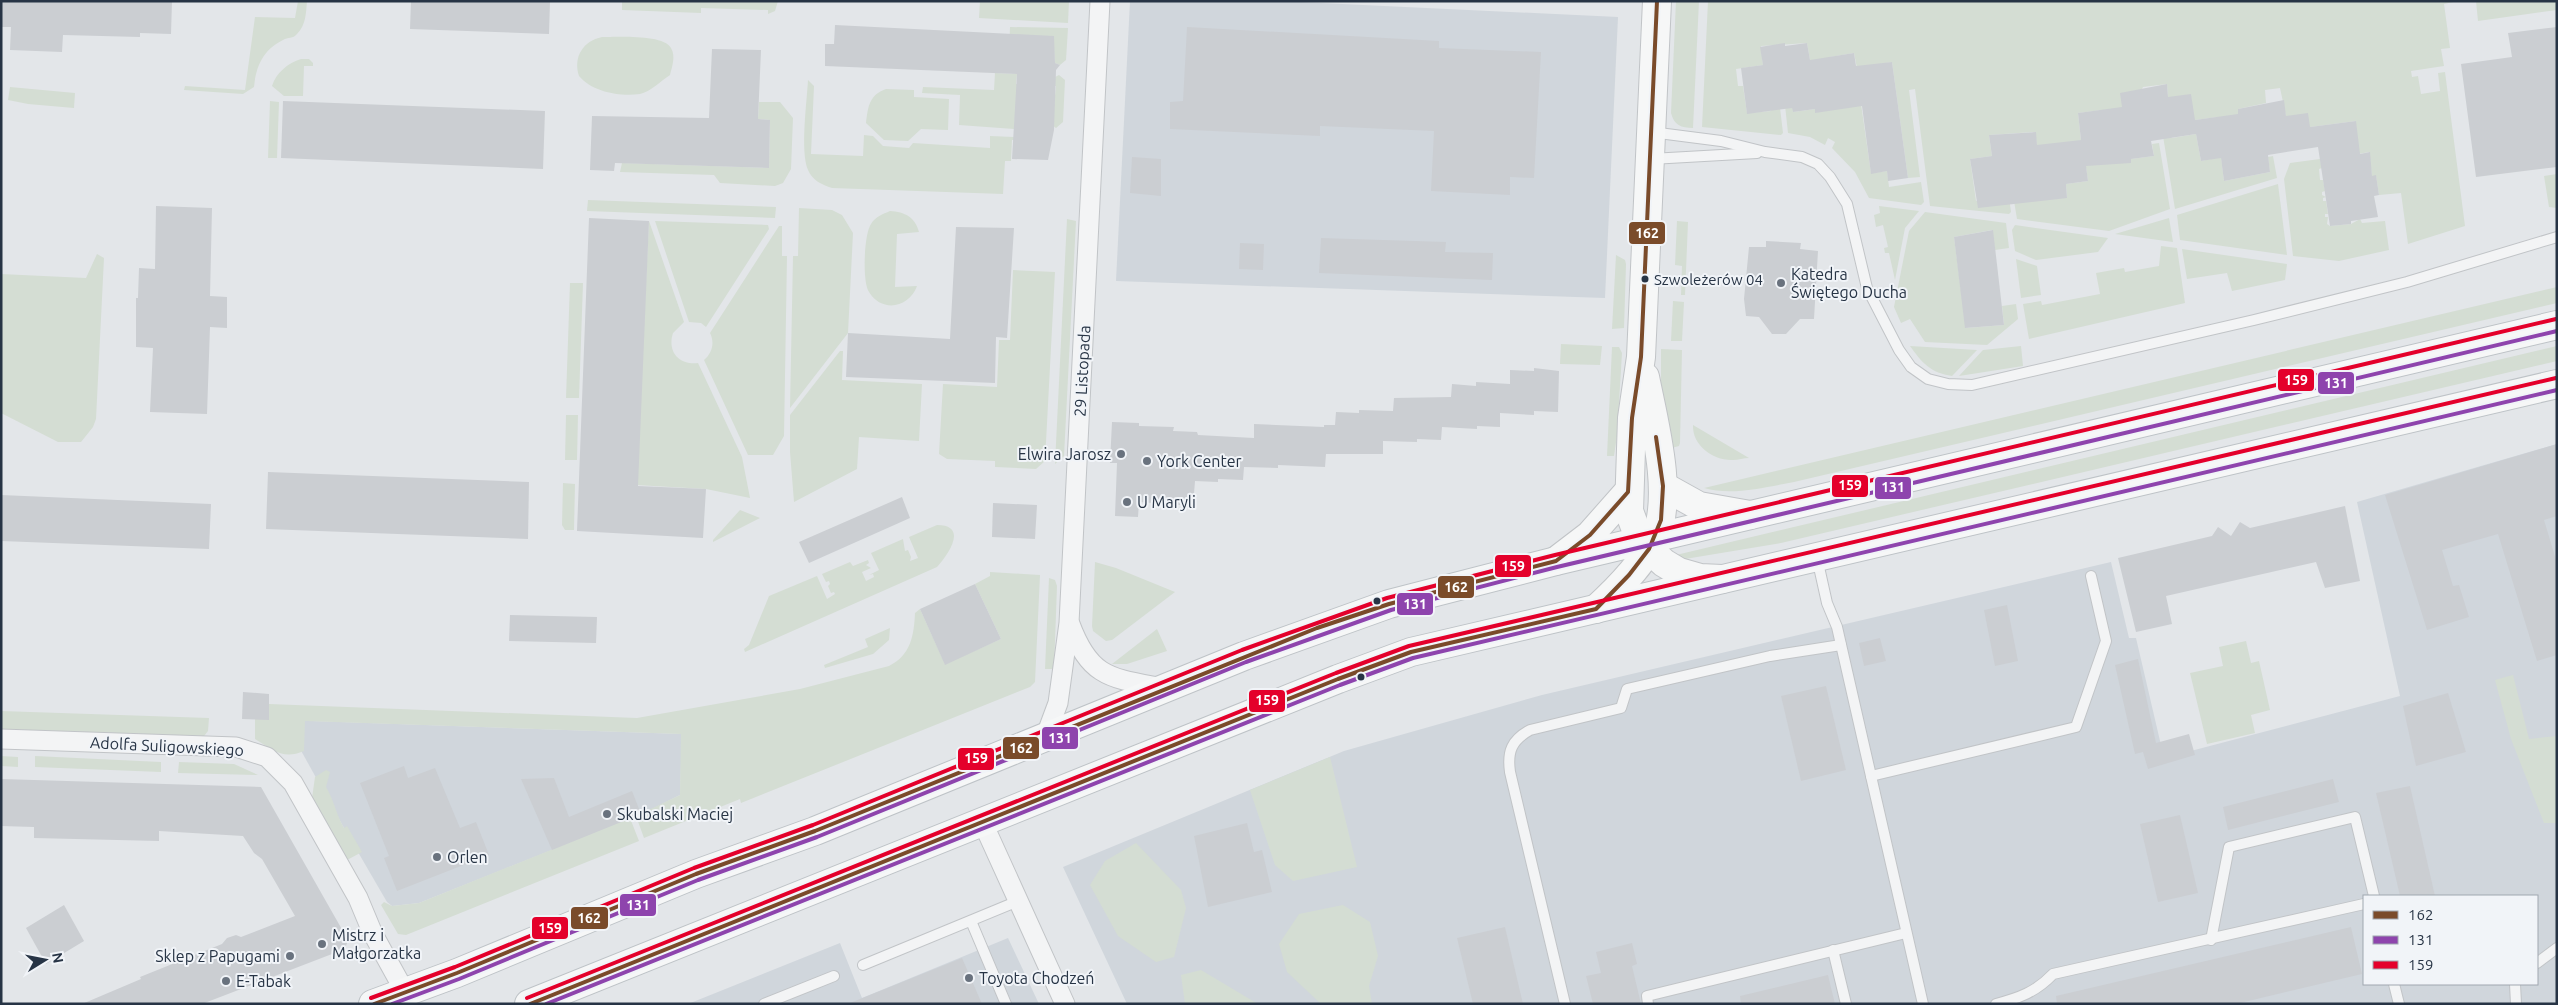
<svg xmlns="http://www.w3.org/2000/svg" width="2558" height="1005" font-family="Ubuntu,sans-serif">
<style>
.built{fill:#d0d6dc;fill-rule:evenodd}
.green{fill:#d4ddd3}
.building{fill:#cbced2}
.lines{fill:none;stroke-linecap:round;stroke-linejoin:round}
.lane-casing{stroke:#c1c4c7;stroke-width:12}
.street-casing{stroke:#c1c4c7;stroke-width:21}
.secondary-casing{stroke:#c1c4c7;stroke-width:30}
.primary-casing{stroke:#bec3c7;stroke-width:30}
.lane{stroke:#f3f4f5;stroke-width:10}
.street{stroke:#f3f4f5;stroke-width:19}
.secondary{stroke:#f6f7f7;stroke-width:28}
.primary{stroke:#f6f7f7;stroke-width:28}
.bus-1-casing{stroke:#f1f4f8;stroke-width:8}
.bus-2-casing{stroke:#f1f4f8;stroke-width:8}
.bus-3-casing{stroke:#f1f4f8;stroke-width:8}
.bus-1{stroke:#7a4b2a;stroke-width:4}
.bus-2{stroke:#8e44ad;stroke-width:4}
.bus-3{stroke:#e4002b;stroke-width:4}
.bus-dot{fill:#273445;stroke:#f1f4f8;stroke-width:2}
.poi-dot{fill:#69727e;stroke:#f1f4f8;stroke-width:2}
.labels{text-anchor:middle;stroke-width:4;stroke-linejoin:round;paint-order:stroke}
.bus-label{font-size:15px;fill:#273445;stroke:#f1f4f8;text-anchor:start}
.poi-label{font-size:16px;fill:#273445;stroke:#f1f4f8;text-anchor:start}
.street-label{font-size:16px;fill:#273445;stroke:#f1f4f8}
.line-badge{stroke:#f1f4f8;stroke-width:2}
.badge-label{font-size:14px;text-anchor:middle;font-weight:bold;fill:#fff}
</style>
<rect width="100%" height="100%" fill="#e3e6e9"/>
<g class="built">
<polygon points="1130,1 1279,1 1618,17 1605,298 1116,281"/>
<path d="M2557 444V1004H1127L1063 867 1344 751 1542 695 2111 562 2129 638H2136L2164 758 2400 696 2357 502ZM2364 896H2537V984H2364Z"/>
<polygon points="284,720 682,734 680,795 640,815 419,903 392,906 387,902 344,828"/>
<polygon points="1008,938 1039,1004 688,1004 840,943 862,998"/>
</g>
<g class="green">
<path d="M298 1H307C306 13 306 25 297 34 293 39 288 37 283 40 263 50 256 66 254 87L243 94 184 90 185 86 245 90 255 17 295 18Z"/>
<polygon points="622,1 778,1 775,11 768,14 768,10 701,8 701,13 622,10"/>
<polygon points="980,1 1069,1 1068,23 979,18"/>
<path d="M1676 1H1699L1693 128C1681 128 1674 125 1671 113Z"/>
<polygon points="1708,1 2458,1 2444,4 2450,48 2441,49 2444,66 2411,71 2412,77 2418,76 2421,94 2440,91 2438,73 2445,72 2465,226 2408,244 2401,193 2379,195 2376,176 2372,176 2369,152 2348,156 2356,121 2310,127 2286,116 2280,88 2265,90 2266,103 2238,109 2243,143 2218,117 2195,120 2168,97 2167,84 2143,87 2125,122 2102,110 2078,113 2081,140 2039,160 2035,132 1989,135 1992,156 1970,159 1976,201 2008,189 2011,212 2009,214 1930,206 1915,89 1909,90 1920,177 1908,178 1892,62 1857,68 1854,53 1830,57 1813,77 1807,43 1761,46 1763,65 1736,69 1738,86 1743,86 1747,113 1771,111 1778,91 1783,133 1781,135 1702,127"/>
<polygon points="2476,1 2557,1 2557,10 2478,21"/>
<polygon points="1010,27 1068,28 1066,60 1060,65 1055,63 1053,36 1037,36 1009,52"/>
<path d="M602 37C616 37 664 34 671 48 676 56 672 67 670 75 662 80 650 92 640 94 621 97 592 92 579 76 573 57 583 41 602 37Z"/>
<path d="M301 59H309L313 63V66H304L303 96H284L272 86C276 73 288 63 301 59Z"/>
<polygon points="995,73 1017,74 1016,84 1018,84 1014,129 959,125 960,95 922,93 923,87 994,90"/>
<polygon points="1059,75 1065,80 1063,122 1056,128 1052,125 1056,86 1054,86 1055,77"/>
<path d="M808 80 814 86 811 154 863 156 864 135 873 136 883 146 909 148 913 143 990 148V136L1014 137V140H1012L1011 161H1005L1003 194 832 188C822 185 812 180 808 170 800 151 807 101 808 80Z"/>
<polygon points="10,87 75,93 74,108 28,104 8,100"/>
<path d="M886 89 914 90V97L949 99 948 130 921 129 908 141 884 140 866 123C868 107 869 95 886 89Z"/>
<polygon points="1791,95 1793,112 1815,109 1815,112 1861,104 1871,173 1887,171 1889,187 1921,182 1924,202 1921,205 1869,198 1855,172 1832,148 1835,142 1828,138 1825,145 1810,137 1788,133 1784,96"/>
<polygon points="270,101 279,102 277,158 268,158"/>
<polygon points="759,102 780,102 793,118 791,169 783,183 775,186 720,183 714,175 620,172 622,163 769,168 770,120 758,119"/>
<polygon points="2162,130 2172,138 2196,134 2201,161 2221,157 2224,181 2270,172 2268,157 2273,156 2277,178 2175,209"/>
<polygon points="2159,143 2170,209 2109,231 2017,219 2010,177 2067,198 2066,184 2088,181 2084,154 2131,163 2131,159 2154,156 2152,144"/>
<polygon points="2320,159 2322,168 2319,169 2320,180 2323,180 2325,191 2322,192 2322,195 2326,197 2323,198 2323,201 2326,201 2328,214 2325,214 2325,217 2328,217 2327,224 2330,226 2351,224 2360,219 2362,223 2385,221 2389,250 2339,261 2293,256 2284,179 2290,163"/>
<polygon points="2557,174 2557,208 2549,207 2544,176"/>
<polygon points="2278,184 2287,255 2180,240 2177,215"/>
<polygon points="588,200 776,207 775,218 587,211"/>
<polygon points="1879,206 1919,211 1905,228 1895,280 1889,253 1885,253 1884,248 1888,247 1883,225 1876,227 1874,215 1880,213"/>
<polygon points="799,208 832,210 842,215 853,233 848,333 790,408 793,256 798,256"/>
<path d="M890 211C905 212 915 217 919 232L897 234 895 287 917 286C909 308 882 313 869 292 862 282 864 234 871 224 875 217 883 214 890 211Z"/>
<polygon points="1925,212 2006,223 2009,248 1995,250 1992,230 1954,237 1966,328 2004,325 2002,306 2016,304 2018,319 1987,345 1925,342 1910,319 1901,323 1894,307 1909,231"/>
<polygon points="2169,218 2173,242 2115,234"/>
<polygon points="1067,219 1076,221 1064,456 1055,464"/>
<path d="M649 221 684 322 673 333C667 352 679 365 698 363L742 457 750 498 706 489 636 485Z"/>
<polygon points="655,221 768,225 769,229 706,327 701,323 689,322"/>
<polygon points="1677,221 1688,222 1685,295 1681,295 1682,266 1675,265"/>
<polygon points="2015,225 2108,238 2098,252 2036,260 2015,251 2012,230"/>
<path d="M779 226H782V256H787L784 436 773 455H748L704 360C712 353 715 343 710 333Z"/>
<polygon points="2161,246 2177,248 2185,303 2029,339 2023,304 2041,301 2042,305 2100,294 2096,273 2124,268 2125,272 2159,266"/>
<polygon points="2182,249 2287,264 2285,280 2232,291 2227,273 2187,279"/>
<polygon points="97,254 104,258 96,419 93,427 81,442 58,442 1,413 1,274 86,278"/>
<polygon points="1616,255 1625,260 1626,264 1624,328 1612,329"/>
<polygon points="2016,259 2037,266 2041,295 2021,298"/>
<polygon points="1013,270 1055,272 1045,461 1036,469 995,467 995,461 947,459 939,454 943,384 997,387 999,340 1010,340"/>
<polygon points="570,283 583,283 579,398 566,398"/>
<path d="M2557 287V303L1794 482C1766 487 1732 496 1704 488Z"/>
<polygon points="1673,301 1684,302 1682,341 1671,341"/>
<polygon points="1561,344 1602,346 1600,365 1560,364"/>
<path d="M1910 346 1977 350 1952 376C1931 373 1922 363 1910 346Z"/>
<polygon points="2021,346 2023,366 1959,376 1983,350"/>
<polygon points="2557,346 2557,361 1781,543 1679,560 1676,555"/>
<polygon points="1612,347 1619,347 1622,353 1617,436 1614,456 1607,456"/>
<polygon points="1661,349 1682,350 1680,443 1679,446 1668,449 1661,398"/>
<polygon points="840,351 843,351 842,380 922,384 919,441 859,437 857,469 794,502 790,452 790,415"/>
<polygon points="566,415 578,415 577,460 565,460"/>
<path d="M1693 425 1749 458C1744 458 1738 460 1733 460 1713 461 1692 445 1693 425Z"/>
<polygon points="563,483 575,484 574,530 565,530 562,525"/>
<polygon points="740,510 760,518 713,542 713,540"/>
<path d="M937 525C969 525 948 555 937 567L745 652 744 649 749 645 769 596 817 576 827 599 835 594 834 592 831 593 828 586 830 584 829 581 826 582 822 574 850 562 853 566 868 560 869 563 866 565 871 568 862 572 866 581 874 577 873 574 869 575 879 570 871 553 903 539 905 551 908 550 911 557 910 561 918 558 909 537Z"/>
<polygon points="1095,562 1116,568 1175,592 1112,640 1106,641 1093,631 1092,626"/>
<path d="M990 572 1040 575 1035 682 1030 687 741 803 740 799 644 838 636 816 680 795 681 734 305 721 304 751C283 760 273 750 255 739V719L269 704 637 718 800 689 889 666C911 655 914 635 915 613L920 609 945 664 1001 639 975 584 990 576Z"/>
<polygon points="1049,578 1055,580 1057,586 1054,669 1045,669"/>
<polygon points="890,628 889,640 873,654 825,668 824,665 868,647 865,639"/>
<polygon points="1157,629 1167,651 1127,664 1112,664"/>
<polygon points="2246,641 2251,663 2259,661 2270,710 2251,715 2255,733 2207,744 2190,673 2223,666 2219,647"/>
<polygon points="2513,675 2529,739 2557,736 2557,823 2544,823 2511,739 2495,680"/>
<polygon points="1,711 209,718 208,731 204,736 1,729"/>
<polygon points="1,756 18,757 18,767 1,766"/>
<polygon points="35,756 161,762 161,772 35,767"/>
<polygon points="1330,757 1357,867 1293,881 1275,865 1250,790"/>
<polygon points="179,762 234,764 258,775 178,773"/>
<path d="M326 770 330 772 326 787C334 800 336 814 344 828L347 826 362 852 347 860 312 798 315 777Z"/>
<polygon points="630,818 639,841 406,935 398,934 381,905 384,902 392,906 419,903"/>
<polygon points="1136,843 1181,890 1186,908 1174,957 1156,962 1118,936 1090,885 1105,861"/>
<polygon points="1343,905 1370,922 1378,956 1369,986 1372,1004 1321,1004 1287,972 1279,944 1299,914"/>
<polygon points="1201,970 1258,1004 1185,1004 1181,975"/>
</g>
<g class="building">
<polygon points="1,1 172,1 171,34 140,33 140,37 63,35 62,52 10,50 11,27 1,27"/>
<polygon points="411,1 550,1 549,34 410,29"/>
<polygon points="835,25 1054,36 1055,63 1060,65 1056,70 1054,130 1048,160 1012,159 1017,74 825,66 825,44 834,44"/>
<polygon points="1187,27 1439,41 1439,48 1541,52 1534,178 1510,177 1510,195 1431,191 1434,131 1320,126 1320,136 1170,129 1170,102 1183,101"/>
<polygon points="2557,27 2557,167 2476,177 2461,64 2512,57 2508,33"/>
<polygon points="1785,43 1785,46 1807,43 1810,60 1854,53 1856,66 1892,62 1908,178 1888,181 1887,171 1871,174 1862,106 1815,113 1815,109 1793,112 1792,108 1747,114 1741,68 1763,65 1760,47"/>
<polygon points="712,49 761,50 758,119 770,120 769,168 615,163 614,171 590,170 592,116 709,118"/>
<polygon points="2167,84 2168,97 2191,94 2195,120 2238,114 2238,109 2284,100 2286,116 2308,113 2310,127 2356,121 2360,154 2370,152 2372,176 2376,175 2379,195 2374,196 2378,217 2351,221 2351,224 2330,226 2318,147 2268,155 2270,172 2224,181 2221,158 2201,161 2196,134 2151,141 2154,156 2131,159 2131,163 2086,166 2088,181 2066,184 2067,198 1978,208 1970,159 1992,156 1989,135 2036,132 2037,145 2081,140 2078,113 2122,107 2120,93"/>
<polygon points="283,101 545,111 543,169 281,158"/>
<polygon points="1132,157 1161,159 1161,196 1130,193"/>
<polygon points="156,206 212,208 210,296 227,297 227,328 210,327 207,414 150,412 153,348 136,347 136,298 138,298 139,268 155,269"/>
<polygon points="589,218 649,221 638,486 706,489 703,538 577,531"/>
<polygon points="956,227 1014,228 1007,338 996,337 995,383 846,377 848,333 950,339"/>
<polygon points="1993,230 2004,325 1965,328 1954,237"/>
<polygon points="1321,238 1446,242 1445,252 1493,253 1492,280 1319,273"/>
<polygon points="1766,241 1801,243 1800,249 1818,251 1814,319 1800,319 1786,334 1772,334 1759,317 1746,316 1744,299 1749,247 1766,247"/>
<polygon points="1240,243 1264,244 1263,270 1239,269"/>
<polygon points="1534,368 1559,371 1558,412 1534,411 1534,415 1500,413 1500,427 1477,426 1477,429 1442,427 1441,440 1417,439 1417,442 1383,441 1383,454 1326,454 1325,467 1278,465 1278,468 1244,467 1243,480 1218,479 1218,482 1195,481 1193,506 1139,502 1138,517 1115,516 1117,463 1110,463 1112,422 1139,423 1139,426 1174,427 1173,431 1197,432 1198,435 1254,438 1254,424 1324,427 1324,425 1335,425 1336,412 1359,413 1359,410 1393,411 1394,398 1451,397 1452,384 1476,386 1476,382 1510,384 1510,370 1534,371"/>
<polygon points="2557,444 2557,516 2544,520 2557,563 2557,655 2537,661 2498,534 2442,550 2453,586 2459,585 2469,617 2427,630 2385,495"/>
<polygon points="268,472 529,482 528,539 266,529"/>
<polygon points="1,495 211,504 209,549 1,541"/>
<polygon points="902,497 910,518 809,563 799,542"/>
<polygon points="993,503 1037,505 1035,539 992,537"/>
<polygon points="2345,506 2360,581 2325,588 2316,562 2166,596 2172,624 2136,632 2118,558 2212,536 2218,527 2231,536 2240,522 2250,528"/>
<polygon points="975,584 1001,639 945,665 920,609"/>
<polygon points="2007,605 2018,661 1995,666 1984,610"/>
<polygon points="510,615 597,617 596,643 509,641"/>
<polygon points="1880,638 1886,661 1864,666 1859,643"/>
<polygon points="2138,659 2156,743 2189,734 2195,755 2148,769 2143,752 2135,754 2115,665"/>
<polygon points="1826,686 1846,770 1801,781 1781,696"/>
<polygon points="243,692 269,694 269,720 242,719"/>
<polygon points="2448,693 2466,752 2416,766 2403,706"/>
<polygon points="404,766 408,778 435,768 460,828 476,822 489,855 397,891 384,858 389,856 360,783"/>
<polygon points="554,778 569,817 632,791 641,814 552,850 521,779"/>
<polygon points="1,779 261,787 348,940 345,949 202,1004 82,1004 141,979 140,977 222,944 227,938 236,935 241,937 295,916 262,859 254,853 243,836 159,831 159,841 34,838 34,827 1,826"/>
<polygon points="2333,779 2339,802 2228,830 2223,807"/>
<polygon points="2410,786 2435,896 2400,896 2376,793"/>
<polygon points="2180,815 2198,893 2158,902 2140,824"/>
<polygon points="1247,823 1254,852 1262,850 1272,892 1208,907 1194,836"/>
<polygon points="64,905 84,941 46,964 26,928"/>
<polygon points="1505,927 1523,1004 1473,1004 1457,938"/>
<polygon points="2351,927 2362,974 2236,1004 2057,1004 2056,996"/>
<polygon points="1632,943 1637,964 1632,966 1641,1004 1593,1004 1586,976 1601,973 1596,952"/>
<polygon points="962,958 982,1004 850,1004 850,1003"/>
<polygon points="1828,975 1835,1004 1741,1004 1740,996"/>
</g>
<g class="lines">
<g class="lane-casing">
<g id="lane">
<polyline points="1651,132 1721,141 1765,152 1802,157 1818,164 1830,177 1847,204 1867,288 1899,350 1911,367 1928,379 1948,384 1972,385 2254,320 2407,282 2557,237"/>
<polyline points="1651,159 1757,153"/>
<polyline points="1817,558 1827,603 1837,627 1923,1004"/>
<polyline points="1871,776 2076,727 2106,641 2091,576"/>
<polyline points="971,921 1006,1004"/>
<polyline points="2211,940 2229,847 2355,817 2374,896"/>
<polyline points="1833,950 1846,1004"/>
<polyline points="2537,963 2557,948"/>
<polyline points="863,965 1018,901"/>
<polyline points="2394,984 2399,1004"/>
<polyline points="2515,984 2516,1004"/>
<polyline points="764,1004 834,976"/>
<path d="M1565 1004 1510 772C1507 751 1512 740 1530 730L1621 708 1627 689 1770 656 1841 645"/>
<polyline points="1648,1004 1647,996 1906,933"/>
<path d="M1996 1004C2019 998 2036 992 2053 974L2364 904"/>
</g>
</g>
<g class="street-casing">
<g id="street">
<path d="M1070 624C1090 678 1110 678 1163 688"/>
<polyline points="1045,738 1058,703 1069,623 1100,1"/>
<polyline points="1,739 236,747 267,757 293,783 358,898 373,934 405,992"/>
<polyline points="982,821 1065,1004"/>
</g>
</g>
<g class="secondary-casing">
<g id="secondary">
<polyline points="1657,1 1641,357 1632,418 1629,511 1640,541 1664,563 1679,572 1700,578 1722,579"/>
<polyline points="1663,486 1699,506 1750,515"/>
<polyline points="1556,561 1590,535 1628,492"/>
<path d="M1596 609C1618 589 1642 565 1655 538 1674 496 1654 422 1645 377"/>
</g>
</g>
<g class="primary-casing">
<g id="primary">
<polyline points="373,1004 457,973 696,874 815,831 1244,656 1389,604 1556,561 2557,325"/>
<polyline points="529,1004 1338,679 1411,652 2557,384"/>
</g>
</g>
<use href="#lane" class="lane"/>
<use href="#street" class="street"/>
<use href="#secondary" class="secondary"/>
<use href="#primary" class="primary"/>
<g class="bus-1-casing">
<g id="bus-1">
<polyline points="374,1004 457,973 696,874 815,831 1317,628 1389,604 1556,561 1590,535 1628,492 1632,418 1641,357 1657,1"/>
<polyline points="530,1004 1338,679 1411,652 1596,609 1629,575 1649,549 1661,520 1663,486 1656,437"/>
</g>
</g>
<g class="bus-2-casing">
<g id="bus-2">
<polyline points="392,1004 459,979 698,880 817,837 1246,662 1391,610 1557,567 2557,331"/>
<polyline points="546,1004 1340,685 1413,658 2557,390"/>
</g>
</g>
<g class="bus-3-casing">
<g id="bus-3">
<polyline points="371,998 455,967 694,868 813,825 1242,650 1387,598 1555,555 2556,319"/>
<polyline points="527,998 1336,673 1409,646 2556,378"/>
</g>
</g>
<use href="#bus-1" class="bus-1"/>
<use href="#bus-2" class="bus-2"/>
<use href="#bus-3" class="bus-3"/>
</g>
<g class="bus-dot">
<circle cx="1645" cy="279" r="4.5"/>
<circle cx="1377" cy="601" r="4.5"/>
<circle cx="1361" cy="677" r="4.5"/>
</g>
<g class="poi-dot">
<circle cx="1781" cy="283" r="5"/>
<circle cx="1121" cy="454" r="5"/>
<circle cx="1147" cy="461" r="5"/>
<circle cx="1127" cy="502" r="5"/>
<circle cx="607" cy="814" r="5"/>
<circle cx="437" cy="857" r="5"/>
<circle cx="322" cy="944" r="5"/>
<circle cx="290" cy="956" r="5"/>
<circle cx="969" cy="978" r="5"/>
<circle cx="226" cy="981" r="5"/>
</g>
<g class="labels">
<g class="bus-label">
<text x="1654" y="285">Szwoleżerów 04</text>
</g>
<g class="poi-label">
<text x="1791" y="280">Katedra<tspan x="1791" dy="18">Świętego Ducha</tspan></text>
<text x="1111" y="460" text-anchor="end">Elwira Jarosz</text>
<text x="1157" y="467">York Center</text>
<text x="1137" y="508">U Maryli</text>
<text x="617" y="820">Skubalski Maciej</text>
<text x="447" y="863">Orlen</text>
<text x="332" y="941">Mistrz i<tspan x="332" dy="18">Małgorzatka</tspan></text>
<text x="280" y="962" text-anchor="end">Sklep z Papugami</text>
<text x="979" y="984">Toyota Chodzeń</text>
<text x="236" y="987">E-Tabak</text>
</g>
<g class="street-label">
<text transform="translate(1082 371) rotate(-87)" y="6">29 Listopada</text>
<text transform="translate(167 746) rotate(3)" y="6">Adolfa Suligowskiego</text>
</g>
</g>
<g class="line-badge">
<rect x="1628" y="221" width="38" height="24" rx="5" fill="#7a4b2a"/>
<rect x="2277" y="368" width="38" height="24" rx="5" fill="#e4002b"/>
<rect x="2317" y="371" width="38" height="24" rx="5" fill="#8e44ad"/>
<rect x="1831" y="474" width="38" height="24" rx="5" fill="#e4002b"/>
<rect x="1874" y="476" width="38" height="24" rx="5" fill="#8e44ad"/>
<rect x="1494" y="554" width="38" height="24" rx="5" fill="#e4002b"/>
<rect x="1437" y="575" width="38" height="24" rx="5" fill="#7a4b2a"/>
<rect x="1396" y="592" width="38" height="24" rx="5" fill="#8e44ad"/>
<rect x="1248" y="689" width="38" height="24" rx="5" fill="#e4002b"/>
<rect x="1041" y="726" width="38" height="24" rx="5" fill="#8e44ad"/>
<rect x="1002" y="736" width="38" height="24" rx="5" fill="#7a4b2a"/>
<rect x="957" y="747" width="38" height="24" rx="5" fill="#e4002b"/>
<rect x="619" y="893" width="38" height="24" rx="5" fill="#8e44ad"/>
<rect x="570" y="906" width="39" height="24" rx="5" fill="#7a4b2a"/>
<rect x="531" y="916" width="38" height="24" rx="5" fill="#e4002b"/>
</g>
<g class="badge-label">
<text x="1647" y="238">162</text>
<text x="2296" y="385">159</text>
<text x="2336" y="388">131</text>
<text x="1850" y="490">159</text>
<text x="1893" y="492">131</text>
<text x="1513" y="571">159</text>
<text x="1456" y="592">162</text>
<text x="1415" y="609">131</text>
<text x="1267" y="705">159</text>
<text x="1060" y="743">131</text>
<text x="1021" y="753">162</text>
<text x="976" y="763">159</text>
<text x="638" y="910">131</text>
<text x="589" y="923">162</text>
<text x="550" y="933">159</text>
</g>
<rect width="2558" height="1005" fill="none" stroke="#273445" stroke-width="5"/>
<rect x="2363" y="895" width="175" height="90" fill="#f1f4f8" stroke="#a0a7b0"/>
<rect x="2373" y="911" width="25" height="8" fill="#7a4b2a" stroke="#a0a7b0"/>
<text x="2408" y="920" font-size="15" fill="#273445">162</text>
<rect x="2373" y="936" width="25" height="8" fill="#8e44ad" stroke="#a0a7b0"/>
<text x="2408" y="945" font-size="15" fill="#273445">131</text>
<rect x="2373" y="961" width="25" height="8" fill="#e4002b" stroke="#a0a7b0"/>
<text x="2408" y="970" font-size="15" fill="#273445">159</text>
<g transform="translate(45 960) rotate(80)" stroke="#f1f4f8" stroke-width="4" paint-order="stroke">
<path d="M0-4L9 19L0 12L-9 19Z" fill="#273445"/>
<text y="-8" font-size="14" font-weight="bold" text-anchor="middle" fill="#273445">N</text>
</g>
</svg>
